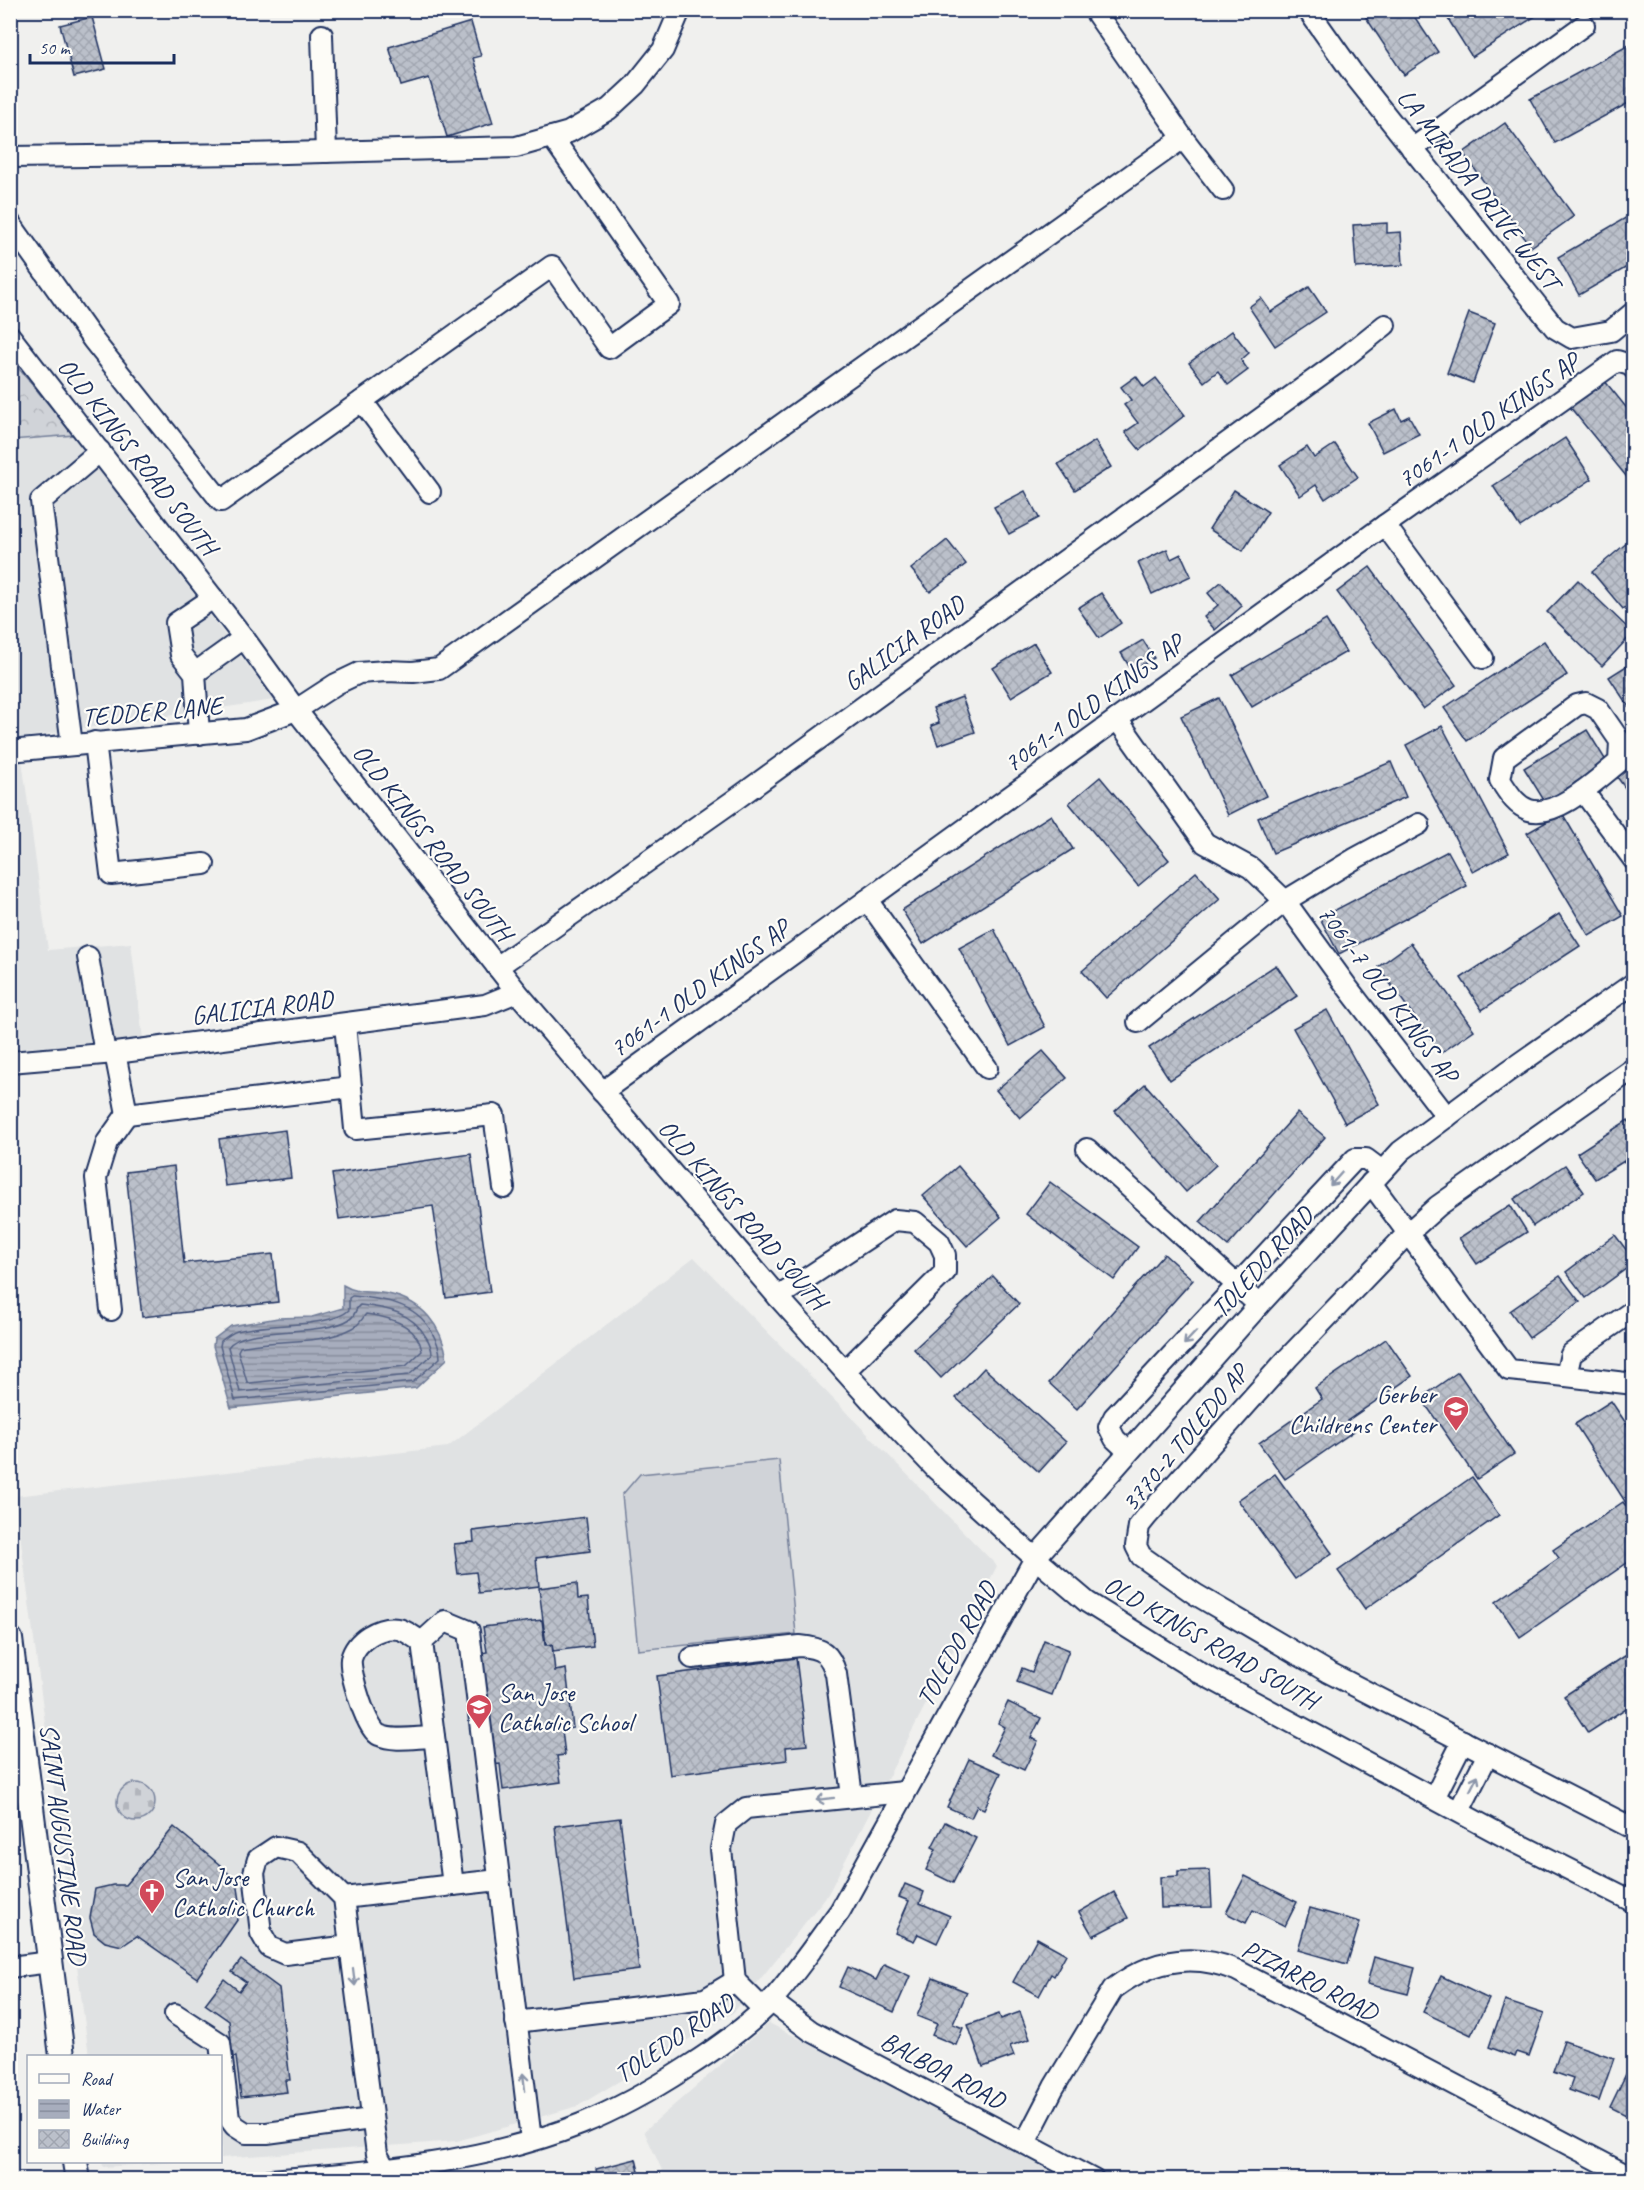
<svg xmlns="http://www.w3.org/2000/svg" width="1644" height="2190" font-family="Caveat,sans-serif">
<style>
.built{fill:#e0e2e3}
.grass{fill:#d0d3d8;stroke:#76819b;stroke-width:1.5}
.forest{fill:url(#forest-crowns);stroke:#76819b;stroke-width:1.5}
.cemetery{fill:url(#cemetery-stones);stroke:#76819b;stroke-width:1.5}
.water{fill:url(#water-rules);stroke:#6f7b97;stroke-width:1.5}
.lines{fill:none;stroke-linecap:round;stroke-linejoin:round}
.shore{stroke:#536184;stroke-width:1.5}
.building{fill:url(#building-cross-hatch);stroke:#1b2f5e;stroke-width:1.5}
.minor-casing{stroke:#1b2f5e;stroke-width:24}
.major-casing{stroke:#1b2f5e;stroke-width:28}
.minor{stroke:#fdfcf7;stroke-width:20}
.major{stroke:#fdfcf7;stroke-width:24}
.oneway{stroke:#8c96aa}
.labels{text-anchor:middle;stroke-width:4.5;stroke-linejoin:round;paint-order:stroke}
.street-label{font-size:26px;fill:#1b2f5e;stroke:#fdfcf7}
.poi-label{font-size:26px;fill:#1b2f5e;stroke:#fdfcf7;text-anchor:start}
</style>
<defs>
<pattern id="forest-crowns" width="20" height="18" patternUnits="userSpaceOnUse" patternTransform="scale(1.5)"><rect width="20" height="18" fill="#d0d3d8"/><path d="M2 6a3 3 0 1 1 6 0M12 15a3 3 0 1 1 6 0" fill="none" stroke="#b2b5bc"/></pattern>
<pattern id="cemetery-stones" width="16" height="16" patternUnits="userSpaceOnUse" patternTransform="scale(1.5)"><rect width="16" height="16" fill="#d0d3d8"/><path d="M2 7V4a2 2 0 0 1 4 0v3zM10 15v-3a2 2 0 0 1 4 0v3z" fill="#b2b5bc"/></pattern>
<pattern id="water-rules" width="6" height="5" patternUnits="userSpaceOnUse" patternTransform="scale(1.5)"><rect width="6" height="5" fill="#a7adbd"/><path d="M0 2.5h6" fill="none" stroke="#878d9d"/></pattern>
<pattern id="building-cross-hatch" width="8" height="8" patternUnits="userSpaceOnUse" patternTransform="scale(1.5)"><rect width="8" height="8" fill="#bbc0ca"/><path d="M0 0l8 8M0 8l8-8" fill="none" stroke="#a0a5b0"/></pattern>
</defs>
<rect width="100%" height="100%" fill="#f0f0ee"/>
<filter id="ink" filterUnits="userSpaceOnUse"><feTurbulence type="fractalNoise" baseFrequency=".0167" numOctaves="2"/><feDisplacementMap in="SourceGraphic" scale="12" xChannelSelector="R" yChannelSelector="G"/><feConvolveMatrix kernelMatrix="1 2 1 2 8 2 1 2 1" color-interpolation-filters="sRGB"/></filter>
<g filter="url(#ink)">
<g class="built">
<polygon points="74,435 274,700 19,738 48,950 131,943 143,1039 11,1049 11,440"/>
<polygon points="694,1257 997,1566 828,1894 734,2012 578,2106 457,2141 221,2158 220,2056 89,2056 15,1496 448,1447"/>
<polygon points="769,2023 1069,2179 666,2179 644,2131"/>
<polygon points="102,2162 176,2162 103,2167"/>
</g>
<polygon class="grass" points="779,1460 796,1634 638,1650 622,1495 640,1474"/>
<polygon class="forest" points="15,364 74,435 11,440 11,365"/>
<circle class="cemetery" cx="136" cy="1802" r="19"/>
<path class="water" d="M343 1285C357 1294 373 1291 388 1294 423 1301 442 1326 447 1359L416 1388 231 1408 213 1346 214 1339 231 1326 278 1318 312 1317 343 1308Z"/>
<g class="lines">
<g class="shore">
<path d="M352 1296C382 1299 415 1302 431 1331 436 1340 440 1347 440 1358L413 1382 235 1400 220 1346 221 1341C226 1337 231 1333 237 1331 264 1323 331 1328 349 1310V1298Z"/>
<path d="M360 1305C387 1308 412 1312 426 1337 430 1343 432 1348 432 1355L409 1375 240 1392 228 1347C244 1324 321 1338 350 1319 356 1315 355 1308 360 1305Z"/>
<path d="M366 1314C390 1317 418 1325 422 1351L406 1366 250 1383 247 1382 238 1351 240 1347C277 1338 319 1346 353 1328 359 1325 362 1319 366 1314Z"/>
</g>
</g>
<g class="building">
<polygon points="1361,10 1410,10 1438,52 1404,75"/>
<polygon points="1461,10 1545,10 1472,57 1448,19"/>
<polygon points="92,17 106,69 74,77 60,25"/>
<polygon points="471,22 481,56 473,58 493,123 447,137 429,78 401,86 389,47"/>
<polygon points="1631,44 1634,48 1634,100 1555,143 1530,99"/>
<polygon points="1505,123 1574,216 1531,247 1463,153"/>
<polygon points="1634,213 1634,263 1579,295 1558,257"/>
<polygon points="1387,223 1387,233 1401,232 1403,265 1356,268 1353,225"/>
<polygon points="1309,287 1326,312 1275,346 1249,307 1261,298 1271,312"/>
<polygon points="1469,313 1495,323 1473,383 1447,373"/>
<polygon points="1232,331 1249,353 1241,360 1248,370 1228,385 1218,371 1204,382 1189,363"/>
<polygon points="1136,376 1144,387 1156,378 1185,415 1140,450 1125,432 1138,423 1124,405 1131,400 1121,387"/>
<polygon points="1604,380 1634,417 1634,486 1570,407"/>
<polygon points="1396,409 1401,420 1409,416 1419,434 1383,452 1368,423"/>
<polygon points="1565,438 1592,479 1520,527 1493,486"/>
<polygon points="1095,441 1111,467 1075,490 1058,464"/>
<polygon points="1335,444 1358,477 1325,499 1316,485 1300,496 1280,465 1307,447 1314,458"/>
<polygon points="1234,490 1268,512 1243,551 1209,529"/>
<polygon points="1025,491 1039,518 1009,534 994,507"/>
<polygon points="1634,537 1634,601 1623,609 1592,572"/>
<polygon points="947,540 966,564 930,592 911,569"/>
<polygon points="1167,549 1171,559 1181,554 1191,576 1152,594 1138,563"/>
<polygon points="1370,567 1456,685 1423,709 1337,592"/>
<polygon points="1578,580 1633,633 1602,666 1547,612"/>
<polygon points="1221,582 1242,606 1215,630 1204,617 1218,605 1208,593"/>
<polygon points="1101,593 1121,623 1099,638 1078,608"/>
<polygon points="1326,620 1346,652 1252,707 1232,675"/>
<polygon points="1143,640 1154,658 1132,671 1121,653"/>
<polygon points="1544,641 1567,675 1467,741 1444,708"/>
<polygon points="1034,643 1052,672 1011,697 993,668"/>
<polygon points="1634,661 1634,715 1609,677"/>
<polygon points="962,697 975,732 938,745 931,726 939,723 933,708"/>
<polygon points="1219,698 1266,796 1228,815 1181,716"/>
<polygon points="1442,726 1509,853 1473,872 1406,745"/>
<polygon points="1587,730 1608,764 1545,802 1524,768"/>
<polygon points="1634,759 1634,800 1614,773"/>
<polygon points="1391,762 1406,797 1273,853 1258,818"/>
<polygon points="1100,777 1169,860 1138,886 1069,803"/>
<polygon points="1562,813 1623,916 1589,936 1527,833"/>
<polygon points="1051,815 1073,849 923,944 902,910"/>
<polygon points="1448,851 1467,886 1339,954 1320,918"/>
<polygon points="1196,872 1220,899 1106,998 1082,971"/>
<polygon points="1559,914 1580,946 1482,1010 1461,978"/>
<polygon points="994,929 1045,1027 1010,1046 959,948"/>
<polygon points="1411,943 1474,1030 1441,1053 1378,967"/>
<polygon points="1276,965 1297,996 1170,1080 1149,1048"/>
<polygon points="1327,1010 1379,1104 1345,1123 1293,1028"/>
<polygon points="1043,1051 1067,1078 1020,1118 996,1090"/>
<polygon points="1145,1084 1216,1165 1186,1192 1115,1111"/>
<polygon points="1297,1113 1325,1137 1228,1246 1200,1222"/>
<polygon points="1628,1120 1634,1129 1634,1155 1595,1179 1577,1153"/>
<polygon points="285,1130 291,1178 225,1186 219,1139"/>
<polygon points="471,1154 490,1292 446,1298 433,1206 339,1219 332,1174"/>
<polygon points="1565,1165 1584,1192 1533,1226 1514,1199"/>
<polygon points="174,1166 184,1263 273,1254 278,1302 142,1317 126,1172"/>
<polygon points="958,1166 1001,1217 967,1246 923,1196"/>
<polygon points="1050,1182 1138,1247 1114,1280 1026,1214"/>
<polygon points="1510,1205 1527,1232 1477,1264 1459,1238"/>
<polygon points="1615,1235 1634,1260 1634,1263 1586,1298 1566,1272"/>
<polygon points="1164,1254 1193,1280 1077,1409 1049,1383"/>
<polygon points="993,1276 1019,1304 941,1378 914,1349"/>
<polygon points="1560,1276 1580,1302 1529,1338 1510,1311"/>
<polygon points="1386,1339 1412,1376 1347,1421 1354,1431 1285,1479 1259,1443 1322,1399 1315,1388"/>
<polygon points="984,1368 1066,1442 1039,1472 956,1398"/>
<polygon points="1458,1372 1514,1454 1477,1479 1421,1398"/>
<polygon points="1611,1401 1634,1435 1634,1503 1628,1506 1575,1424"/>
<polygon points="1275,1474 1332,1553 1295,1579 1238,1500"/>
<polygon points="1472,1477 1499,1515 1365,1609 1338,1571"/>
<polygon points="1623,1502 1634,1517 1634,1558 1520,1637 1496,1602 1559,1558 1553,1550"/>
<polygon points="586,1517 590,1551 536,1558 539,1586 479,1593 476,1572 458,1574 454,1544 474,1542 473,1531"/>
<polygon points="577,1583 578,1599 588,1598 593,1646 553,1651 552,1644 546,1645 539,1588"/>
<polygon points="542,1620 545,1645 552,1645 555,1671 566,1669 573,1728 562,1730 565,1755 557,1756 561,1782 503,1790 500,1764 492,1765 477,1654 487,1652 483,1627"/>
<polygon points="1044,1640 1069,1650 1052,1695 1017,1682 1022,1668 1032,1672"/>
<polygon points="1634,1650 1634,1703 1588,1733 1564,1696"/>
<polygon points="796,1658 807,1745 786,1747 787,1760 670,1775 657,1676"/>
<polygon points="1008,1702 1041,1718 1031,1738 1038,1741 1024,1770 991,1755 1005,1727 998,1723"/>
<polygon points="969,1759 1001,1773 984,1809 977,1806 971,1818 947,1807"/>
<polygon points="620,1818 639,1970 574,1978 555,1826"/>
<polygon points="945,1822 976,1838 953,1883 926,1870 936,1849 932,1847"/>
<polygon points="174,1827 226,1870 238,1888 242,1913 197,1978 137,1936 122,1946 105,1942 94,1933 90,1918 95,1889 113,1885 125,1885"/>
<polygon points="1210,1870 1212,1907 1161,1908 1160,1877 1178,1876 1178,1871"/>
<polygon points="1245,1876 1297,1902 1285,1926 1253,1910 1246,1923 1226,1913"/>
<polygon points="905,1884 924,1892 920,1903 950,1916 937,1943 918,1934 914,1941 895,1933 909,1901 899,1897"/>
<polygon points="1114,1892 1128,1918 1093,1936 1079,1912"/>
<polygon points="1310,1908 1360,1922 1347,1964 1298,1950"/>
<polygon points="1037,1938 1066,1954 1054,1976 1051,1974 1039,1996 1013,1982"/>
<polygon points="1374,1957 1415,1968 1408,1994 1367,1984"/>
<polygon points="241,1960 279,1988 290,2080 285,2080 287,2092 241,2097 236,2057 225,2058 223,2041 231,2040 229,2021 205,2004 224,1979 239,1991 246,1982 232,1972"/>
<polygon points="884,1964 910,1976 894,2012 839,1987 848,1967 876,1980"/>
<polygon points="1441,1976 1489,1999 1471,2035 1423,2012"/>
<polygon points="933,1978 967,1992 953,2024 963,2028 956,2045 932,2035 937,2024 917,2016"/>
<polygon points="1505,2001 1544,2014 1529,2056 1517,2052 1515,2057 1489,2047"/>
<polygon points="1020,2012 1030,2039 1010,2046 1014,2056 983,2067 968,2025 999,2014 1001,2019"/>
<polygon points="1564,2041 1614,2058 1599,2101 1569,2090 1573,2079 1553,2072"/>
<polygon points="1627,2072 1634,2075 1634,2119 1610,2107"/>
<polygon points="636,2159 641,2180 598,2180 596,2169"/>
</g>
<g class="lines">
<g class="minor-casing">
<g id="minor">
<polyline points="1094,10 1183,138 1223,190"/>
<polyline points="1308,10 1354,75 1555,328 1572,338 1611,331 1634,312"/>
<polyline points="322,35 326,152"/>
<polyline points="1412,149 1584,25"/>
<polyline points="10,157 245,154 516,147 569,132 609,109 635,85 663,50 680,10"/>
<polyline points="10,223 93,340 221,501 552,266 609,348 669,304 552,137"/>
<polyline points="10,336 244,638 296,710 517,992 778,1297 876,1406 936,1469 1035,1558 1087,1602 1202,1674 1509,1839 1634,1902"/>
<polyline points="362,401 430,492"/>
<polyline points="1385,525 1483,658"/>
<polyline points="195,673 244,638"/>
<path d="M1586 703 1598 709 1620 741 1619 762C1599 778 1556 819 1529 810 1515 805 1508 792 1500 780L1504 758 1577 705Z"/>
<polyline points="1117,719 1205,843 1251,868 1285,901 1348,988 1447,1117"/>
<polyline points="199,734 195,673 181,655 176,623 213,598"/>
<polyline points="95,742 111,874 204,864"/>
<polyline points="72,745 41,501 100,451"/>
<polyline points="10,751 246,729 296,710 336,684 359,673 386,671 413,672 439,669 1183,138"/>
<polyline points="1583,791 1634,860"/>
<polyline points="867,900 987,1068"/>
<polyline points="88,957 105,1053"/>
<polyline points="497,967 736,799 1340,361 1385,325"/>
<polyline points="1138,1022 1285,901 1356,858 1419,824"/>
<polyline points="345,1024 355,1129 494,1115 504,1188"/>
<polyline points="115,1053 127,1114 351,1087"/>
<polyline points="10,1062 115,1053 485,1005 517,992"/>
<polyline points="1634,1068 1438,1206 1408,1233 1288,1358 1147,1516 1139,1526 1136,1546 1141,1556 1195,1594 1328,1672 1634,1829"/>
<polyline points="602,1092 1385,525 1617,361 1630,365 1634,369"/>
<polyline points="1087,1149 1259,1305"/>
<polyline points="1371,1183 1509,1370 1566,1376"/>
<polyline points="778,1297 895,1220 915,1222 939,1242 945,1255 945,1272 845,1371"/>
<polyline points="111,1310 96,1178 107,1142 127,1114"/>
<polyline points="1634,1310 1571,1354 1566,1376 1634,1384"/>
<polyline points="1128,1451 1115,1439 1109,1427 1114,1417 1355,1159 1366,1159 1382,1171"/>
<path d="M422 1642C415 1638 406 1630 398 1629 379 1626 356 1640 351 1659 349 1672 367 1731 379 1735 394 1742 417 1737 434 1737"/>
<path d="M692 1658 800 1646C822 1648 830 1653 836 1674L852 1796"/>
<polyline points="1434,1798 1463,1741"/>
<polyline points="1459,1811 1488,1754"/>
<polyline points="453,1885 499,1880"/>
<polyline points="344,1898 453,1885 422,1642 445,1621 469,1631 531,2140"/>
<polyline points="350,1946 285,1954 269,1947 261,1933 254,1873 258,1859 276,1847 298,1852 344,1898 377,2154 391,2180"/>
<polyline points="10,1967 50,1962"/>
<polyline points="735,1981 721,1849 726,1824 746,1808 904,1792"/>
<polyline points="771,2001 811,2031 1094,2180"/>
<polyline points="175,2014 220,2043 229,2118 235,2126 246,2133 267,2133 371,2119"/>
<polyline points="516,2022 705,1999 735,1981 763,2009"/>
<path d="M1025 2143 1054 2087 1113 1989C1151 1960 1192 1952 1236 1970L1634 2179"/>
<path d="M270 2180C374 2172 483 2163 581 2124 618 2109 652 2090 686 2068 711 2052 744 2029 765 2008 793 1978 816 1943 840 1911L1035 1558 1259 1305 1401 1151 1507 1072 1634 983"/>
</g>
</g>
<g class="major-casing">
<g id="major">
<polyline points="10,1639 62,2056"/>
<polyline points="75,2162 78,2180"/>
</g>
</g>
<use href="#minor" class="minor"/>
<use href="#major" class="major"/>
</g>
<defs><path id="oneway-shaft" d="M-6 0H5M1.5-3L5.5 0L1.5 3" fill="none" stroke-width="1.6" stroke-linecap="round" stroke-linejoin="round" transform="scale(1.5)"/></defs>
<g class="oneway">
<use href="#oneway-shaft" transform="translate(1336 1179) rotate(132)"/>
<use href="#oneway-shaft" transform="translate(1190 1338) rotate(133)"/>
<use href="#oneway-shaft" transform="translate(1474 1783) rotate(-63)"/>
<use href="#oneway-shaft" transform="translate(825 1799) rotate(173)"/>
<use href="#oneway-shaft" transform="translate(354 1977) rotate(83)"/>
<use href="#oneway-shaft" transform="translate(524 2082) rotate(-97)"/>
</g>
</g>
<defs>
<g id="school-pin" transform="scale(1.35)"><path d="M0 17L-7.5 6A9.5 9.5 0 1 1 7.5 6Z" fill="#d1495b" stroke="#fdfcf7"/><path d="M0-5L7-2L0 1L-7-2ZM-4 1L0 2.5L4 1V4Q0 6-4 4Z" fill="#fff"/></g>
<g id="church-pin" transform="scale(1.35)"><path d="M0 17L-7.5 6A9.5 9.5 0 1 1 7.5 6Z" fill="#d1495b" stroke="#fdfcf7"/><path d="M-1.2-6h2.4v3.5h3.3v2.4h-3.3V6h-2.4V-.1h-3.3v-2.4h3.3Z" fill="#fff"/></g>
</defs>
<g fill-rule="evenodd">
<use href="#school-pin" x="1456" y="1409"/>
<use href="#school-pin" x="479" y="1707"/>
<use href="#church-pin" x="152" y="1892"/>
</g>
<g class="labels">
<g class="street-label">
<text transform="translate(1479 189) rotate(52)" y="9">LA MIRADA DRIVE WEST</text>
<text transform="translate(1488 420) rotate(-35)" y="9">7061-1 OLD KINGS AP</text>
<text transform="translate(138 456) rotate(52)" y="9">OLD KINGS ROAD SOUTH</text>
<text transform="translate(904 643) rotate(-36)" y="9">GALICIA ROAD</text>
<text transform="translate(1093 703) rotate(-36)" y="9">7061-1 OLD KINGS AP</text>
<text transform="translate(152 711) rotate(-5)" y="9">TEDDER LANE</text>
<text transform="translate(433 842) rotate(52)" y="9">OLD KINGS ROAD SOUTH</text>
<text transform="translate(699 988) rotate(-36)" y="9">7061-1 OLD KINGS AP</text>
<text transform="translate(1388 993) rotate(53)" y="9">7061-7 OLD KINGS AP</text>
<text transform="translate(262 1007) rotate(-7)" y="9">GALICIA ROAD</text>
<text transform="translate(743 1214) rotate(49)" y="9">OLD KINGS ROAD SOUTH</text>
<text transform="translate(1262 1262) rotate(-48)" y="9">TOLEDO ROAD</text>
<text transform="translate(1184 1438) rotate(-50)" y="9">3770-2 TOLEDO AP</text>
<text transform="translate(1211 1642) rotate(30)" y="9">OLD KINGS ROAD SOUTH</text>
<text transform="translate(956 1644) rotate(-61)" y="9">TOLEDO ROAD</text>
<text transform="translate(64 1844) rotate(83)" y="9">SAINT AUGUSTINE ROAD</text>
<text transform="translate(1310 1980) rotate(27)" y="9">PIZARRO ROAD</text>
<text transform="translate(674 2038) rotate(-34)" y="9">TOLEDO ROAD</text>
<text transform="translate(943 2070) rotate(28)" y="9">BALBOA ROAD</text>
</g>
<g class="poi-label">
<text x="1436" y="1403" text-anchor="end">Gerber<tspan x="1436" dy="30">Childrens Center</tspan></text>
<text x="498" y="1701">San Jose<tspan x="498" dy="30">Catholic School</tspan></text>
<text x="172" y="1886">San Jose<tspan x="172" dy="30">Catholic Church</tspan></text>
</g>
</g>
<rect width="1644" height="2190" fill="none" stroke="#fdfcf7" stroke-width="36"/>
<rect x="18" y="18" width="1608" height="2154" fill="none" stroke="#1b2f5e" stroke-width="2" filter="url(#ink)"/>
<rect x="27" y="2055" width="195" height="108" fill="#fdfcf7" stroke="#a3aaba" stroke-width="1.5"/>
<rect x="39" y="2074" width="30" height="9" fill="#fdfcf7" stroke="#a3aaba" stroke-width="1.5"/>
<text x="81" y="2085" font-size="18" fill="#1b2f5e">Road</text>
<rect x="39" y="2100" width="30" height="18" fill="url(#water-rules)" stroke="#a3aaba" stroke-width="1.5"/>
<text x="81" y="2115" font-size="18" fill="#1b2f5e">Water</text>
<rect x="39" y="2130" width="30" height="18" fill="url(#building-cross-hatch)" stroke="#a3aaba" stroke-width="1.5"/>
<text x="81" y="2145" font-size="18" fill="#1b2f5e">Building</text>
<path d="M30 54v9h144v-9" fill="none" stroke="#1b2f5e" stroke-width="3"/>
<text x="39" y="54" font-size="18" fill="#1b2f5e" stroke="#fdfcf7" stroke-width="4.5" paint-order="stroke">50 m</text>
</svg>
